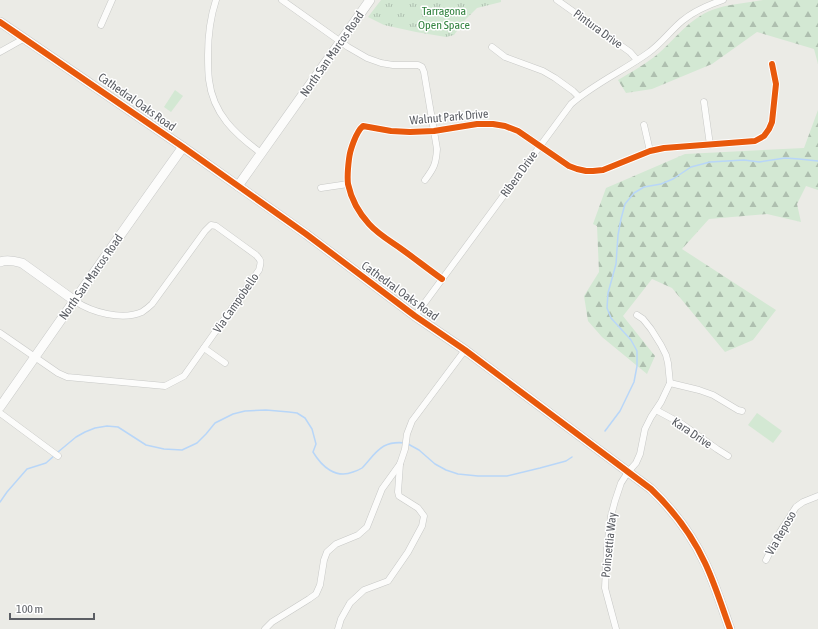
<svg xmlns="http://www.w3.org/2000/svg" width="818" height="629" font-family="'Asap Condensed',sans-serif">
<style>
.grass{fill:url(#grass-tufts)}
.forest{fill:url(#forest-firs)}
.pitch{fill:#d3e8d3}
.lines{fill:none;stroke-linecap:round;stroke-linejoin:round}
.stream{stroke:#b8d6f8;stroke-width:1.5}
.street-casing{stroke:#c7c8c6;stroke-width:7}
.secondary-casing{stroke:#c8c9c8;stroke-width:10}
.street{stroke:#fcfcfb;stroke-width:6}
.secondary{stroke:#fcfcfb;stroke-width:9}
.cycleway-casing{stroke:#fff;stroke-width:8}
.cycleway{stroke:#e8590c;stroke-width:6}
.labels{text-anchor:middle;stroke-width:3;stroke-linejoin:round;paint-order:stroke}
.park-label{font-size:12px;fill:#338340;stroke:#fff}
.street-label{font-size:12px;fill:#5b5e64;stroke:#fff}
</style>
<defs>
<pattern id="grass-tufts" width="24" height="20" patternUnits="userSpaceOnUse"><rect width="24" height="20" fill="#d3e8d3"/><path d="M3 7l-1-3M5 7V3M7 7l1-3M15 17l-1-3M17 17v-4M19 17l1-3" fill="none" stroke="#aebfaf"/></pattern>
<pattern id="forest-firs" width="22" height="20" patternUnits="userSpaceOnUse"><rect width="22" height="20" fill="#d3e8d3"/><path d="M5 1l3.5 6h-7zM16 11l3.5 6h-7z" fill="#aebfaf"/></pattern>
</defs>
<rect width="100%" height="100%" fill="#ebebe6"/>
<polygon class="grass" points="381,0 501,0 501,2 477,8 465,20 454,35 446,37 416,32 384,25 368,17"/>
<g class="forest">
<path d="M763 0H818V64L814 49 757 32 712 64 652 89 626 93 618 80C633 71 646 64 659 53 676 38 689 19 712 10 728 4 746 3 763 0Z"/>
<polygon points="818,110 818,190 806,186 797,204 801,222 767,214 709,219 682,249 776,310 753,340 725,352 672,288 652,279 623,316 655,356 647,374 602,337 588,321 584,296 599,272 597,226 593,224 606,188 685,154 804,148"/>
</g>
<g class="pitch">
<polygon points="175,90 183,96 171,112 164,107"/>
<polygon points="757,413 782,431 773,443 748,425"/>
</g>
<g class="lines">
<g class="stream">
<polyline points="605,431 620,411 634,382 637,366 637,351 631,340 611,318 607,308 608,293 616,264 618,235 621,219 625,204 634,193 644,187 661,184 673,179 691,167 710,162 744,160 759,162 785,158 799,159 818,161"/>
<polyline points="408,444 419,450 435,464 446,470 458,474 478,476 507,476 540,468 566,461 572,457"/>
<path d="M58 452 76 437 85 432 95 428 107 426 118 427 146 445 164 449 182 450 197 443 206 434 215 423 233 414 245 411 266 410 289 412 297 413 305 418 312 429 316 444 313 452C322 467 336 479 353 472 356 471 359 470 362 468 369 461 375 451 384 446 390 443 397 442 405 443"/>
<polyline points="0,502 7,492 27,469 46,463 55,455"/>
</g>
<g class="street-casing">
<g id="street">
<path d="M216 0C210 18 208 36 208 55 208 63 208 72 209 80 213 114 235 134 261 153"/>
<path d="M282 0 348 47 367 58 381 63 393 65H418L422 67 424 72 437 149C436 164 434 168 425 180"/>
<polyline points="557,0 630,52 637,60"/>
<polyline points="101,25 112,0"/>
<polyline points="492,47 505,57 543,71 555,78 573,91 579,97"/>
<polyline points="0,52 25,38"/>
<polyline points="704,102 710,145"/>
<polyline points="644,125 650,151"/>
<polyline points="321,188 348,184"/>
<path d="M442 279C428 269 414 258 400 248 390 241 378 234 369 224 359 213 351 198 348 184 347 176 348 167 349 159 350 150 356 132 363 126L391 131 410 132 434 131 477 124H493L505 126 518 131 569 166 577 169 586 171H593L603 170 650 151 664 148 755 141 764 136 769 129 772 122 776 84 772 64"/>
<path d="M415 316 571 104C595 83 623 71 648 53 661 44 670 31 682 21 694 11 708 5 723 0"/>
<path d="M0 333 58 373 67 377 165 386 184 376 259 270C261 262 262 261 256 255L216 226 211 225 205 231 152 304C149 307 145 310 142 312 122 321 91 312 75 301"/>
<polyline points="204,348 225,363"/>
<polyline points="670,383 699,390 713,395 738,410 742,411"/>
<polyline points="656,410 682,424 717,449 728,456"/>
<polyline points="0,413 58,456"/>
<polyline points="766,560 780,532 796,507 803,502 818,496"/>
<polyline points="265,629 272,622 309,599 316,594 320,585 324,560 327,552 336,544 358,535 367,527 382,489 400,464 405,449 407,434 412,421 465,350"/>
<polyline points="338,629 341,619 350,603 364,590 388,581 408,552 422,526 424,516 418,508 399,496 398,492 400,464"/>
<polyline points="616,629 605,588 607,547 611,516 615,501 621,483 628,472 636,463 640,454 645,429 651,417 661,402 670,383 668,363 666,355 661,345 651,329 643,319 637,315"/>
</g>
</g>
<g class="secondary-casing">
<g id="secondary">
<path d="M0 22 183 147 306 234 415 316 465 350 651 489C673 510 692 535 705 563 715 584 722 607 730 629"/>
<polyline points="238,186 370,0"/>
<path d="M0 262C7 259 15 261 22 263L75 301"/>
<path d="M0 407C61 320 121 233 183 147"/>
</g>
</g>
<use href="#street" class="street"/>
<use href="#secondary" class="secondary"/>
<g class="cycleway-casing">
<g id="cycleway">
<path d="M0 22 183 147 306 234 415 316 465 350 651 489C673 510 692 535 705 563 715 584 722 607 730 629"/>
<path d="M442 279C428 269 414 258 400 248 390 241 378 234 369 224 359 213 351 198 348 184 347 176 348 167 349 159 350 150 356 132 363 126L391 131 410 132 434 131 477 124H493L505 126 518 131 569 166 577 169 586 171H593L603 170 650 151 664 148 755 141 764 136 769 129 772 122 776 84 772 64"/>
</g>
</g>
<use href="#cycleway" class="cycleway"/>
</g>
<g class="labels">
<g class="park-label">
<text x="444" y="15">Tarragona<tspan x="444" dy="14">Open Space</tspan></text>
</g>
<g class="street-label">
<text transform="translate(598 29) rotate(36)" y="4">Pintura Drive</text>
<text transform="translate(332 54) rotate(-55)" y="4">North San Marcos Road</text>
<text transform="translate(137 102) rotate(35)" y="4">Cathedral Oaks Road</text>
<text transform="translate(449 117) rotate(-5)" y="4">Walnut Park Drive</text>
<text transform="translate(519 174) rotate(-54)" y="4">Ribera Drive</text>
<text transform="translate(91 277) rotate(-55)" y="4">North San Marcos Road</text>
<text transform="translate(400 291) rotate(36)" y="4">Cathedral Oaks Road</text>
<text transform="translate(236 303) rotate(-55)" y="4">Via Campobello</text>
<text transform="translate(692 433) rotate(34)" y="4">Kara Drive</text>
<text transform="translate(781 533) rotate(-60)" y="4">Via Reposo</text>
<text transform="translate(609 545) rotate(-84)" y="4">Poinsettia Way</text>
</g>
</g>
<path d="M10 613v6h84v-6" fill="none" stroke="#5b5e64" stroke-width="2"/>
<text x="16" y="613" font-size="12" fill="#5b5e64" stroke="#ffffff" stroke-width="3" paint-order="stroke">100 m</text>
</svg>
